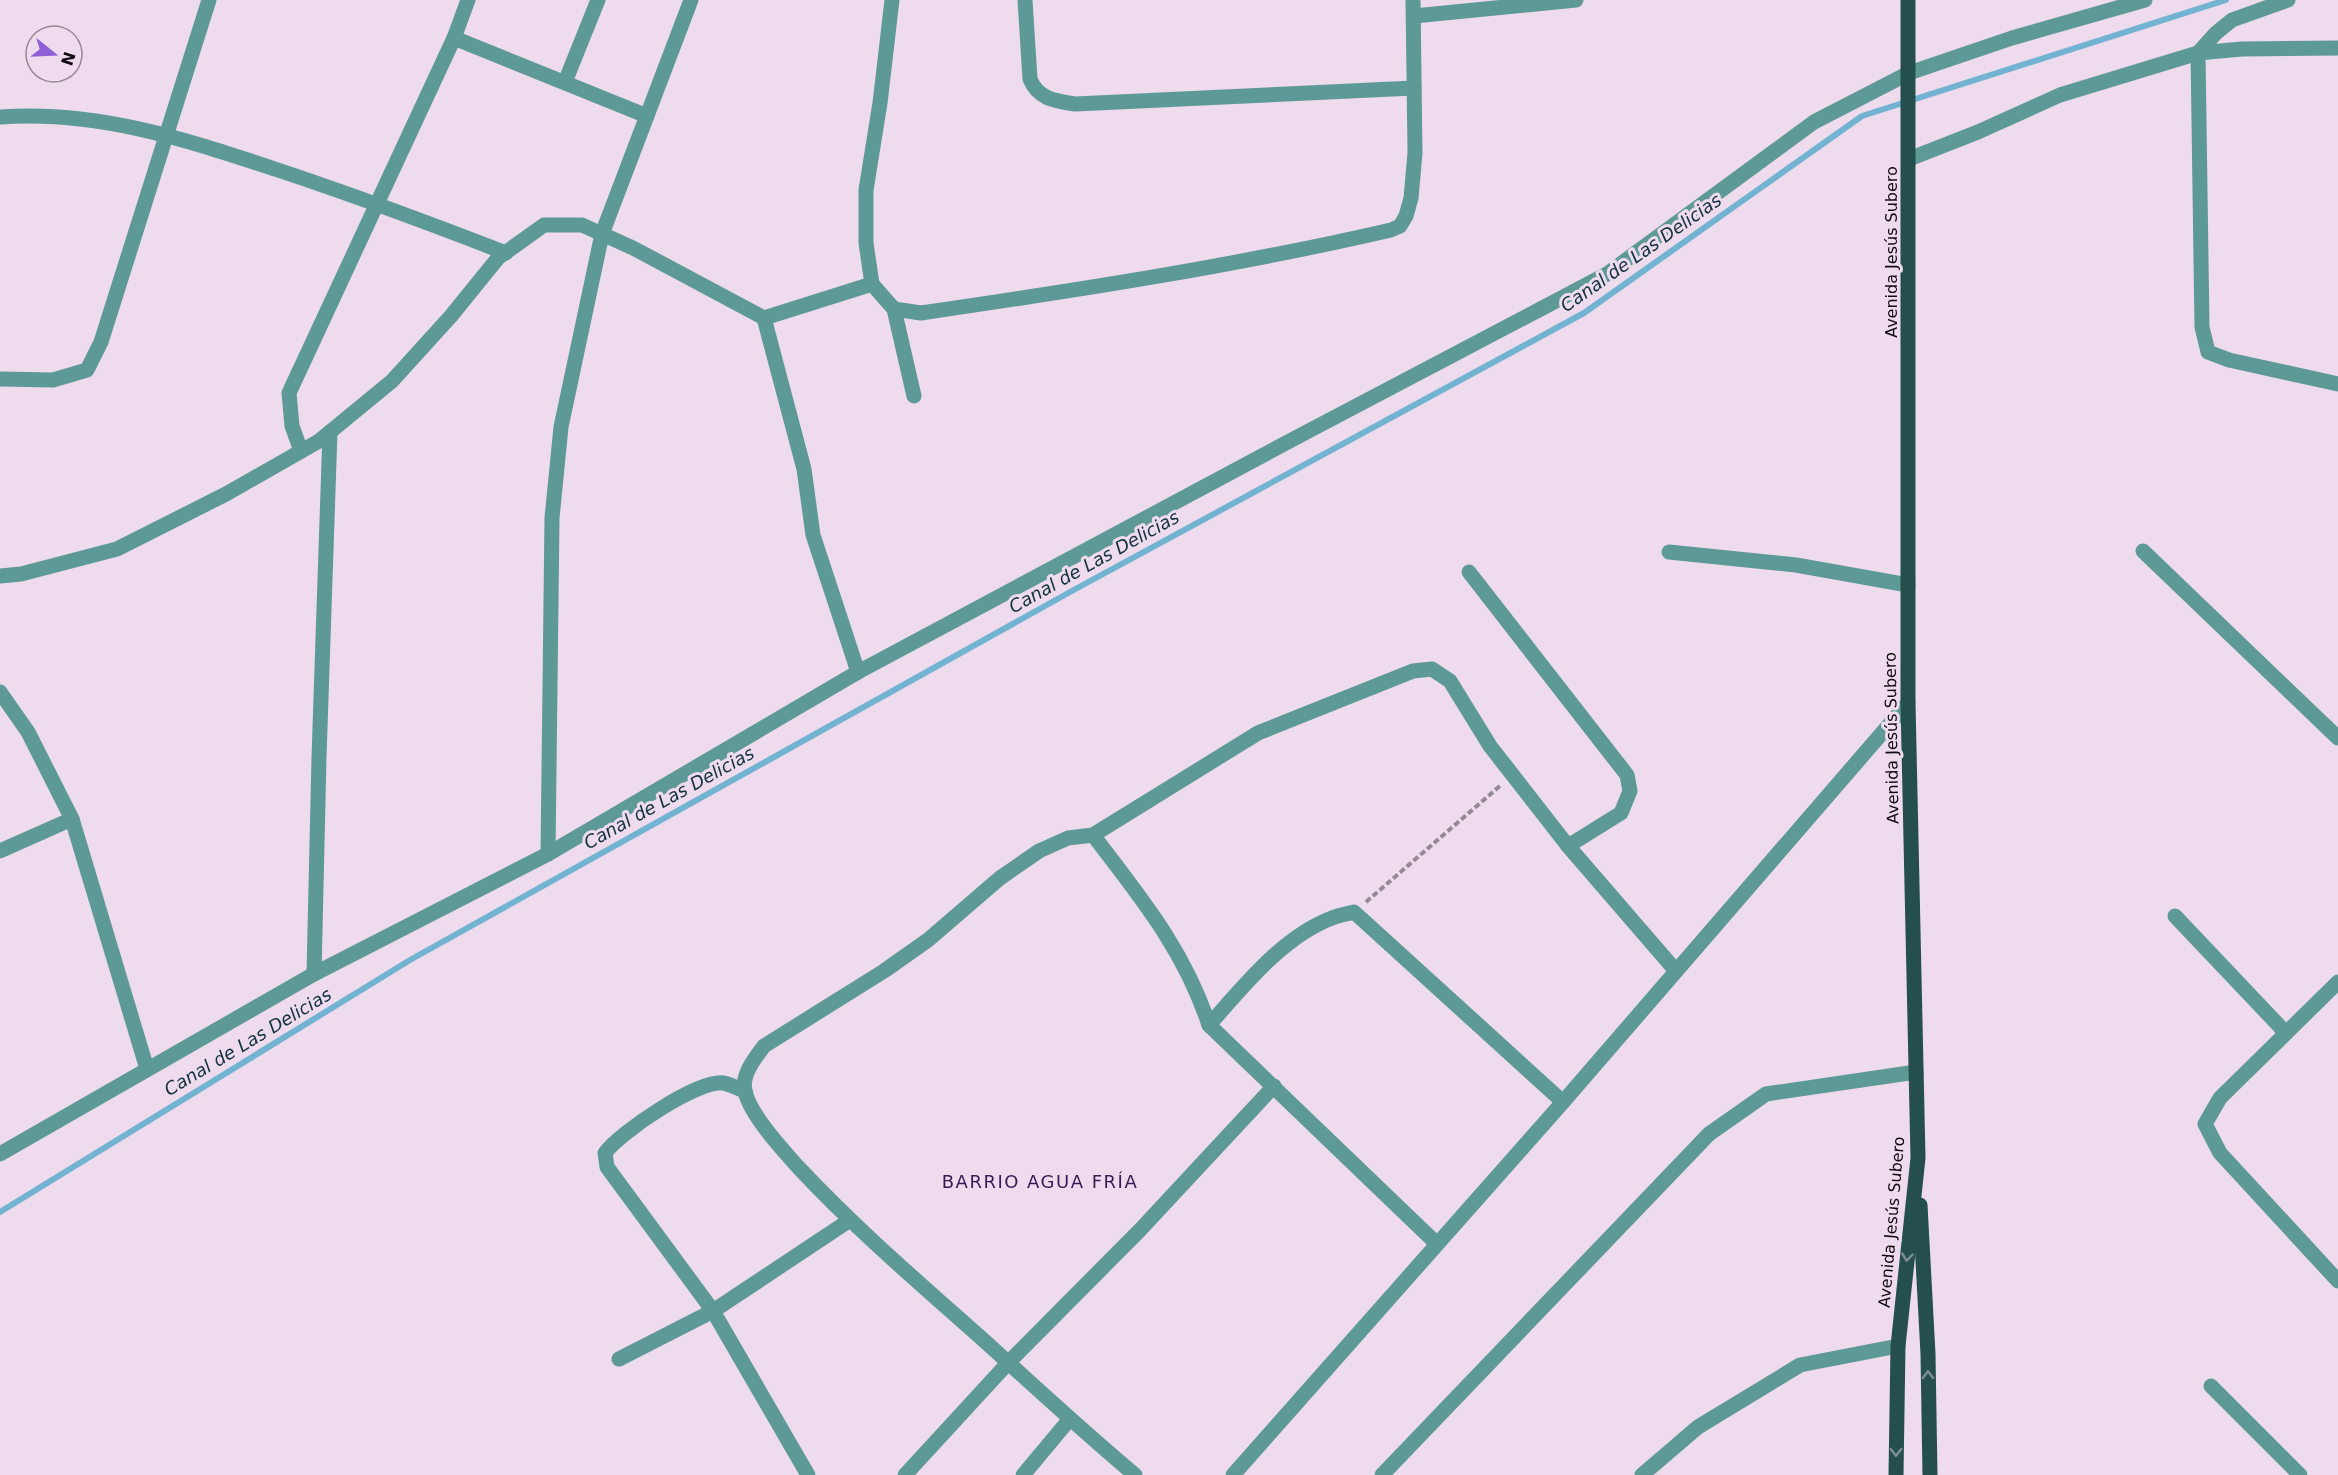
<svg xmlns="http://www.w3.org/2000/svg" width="2338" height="1475" font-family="'DejaVu Sans',sans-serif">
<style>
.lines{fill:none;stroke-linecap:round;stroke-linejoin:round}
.stream{stroke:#72b3d1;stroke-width:6}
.path{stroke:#968996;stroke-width:4;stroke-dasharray:6 3;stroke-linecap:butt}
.minor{stroke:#5d9996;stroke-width:15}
.major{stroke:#254f4d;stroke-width:15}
.oneway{stroke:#7f8e95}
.labels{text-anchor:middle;stroke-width:6;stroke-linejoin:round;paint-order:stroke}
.street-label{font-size:16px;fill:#110b11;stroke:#eedbed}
.water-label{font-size:18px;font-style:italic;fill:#11313e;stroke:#eedbed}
.neighbourhood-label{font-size:18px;letter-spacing:1.5px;fill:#331c56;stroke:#eedbed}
</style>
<rect width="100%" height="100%" fill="#eedbed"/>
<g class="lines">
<polyline class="stream" points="0,1212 410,960 1070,592 1584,313 1862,116 2226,0"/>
<polyline class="path" points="1366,902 1501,785"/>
<g class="minor">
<polyline points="892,0 880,103 866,190 866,243 872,284 894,309 914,396"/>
<path d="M1025 0 1030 79C1038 99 1055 101 1075 104L1414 88"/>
<polyline points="2288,0 2232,20 2216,33 2198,53 2202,327 2208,352 2229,360 2338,384"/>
<polyline points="1414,16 1576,0"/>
<polyline points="454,38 647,116"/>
<polyline points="565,82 598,0"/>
<path d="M0 117C97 110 184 139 275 169 353 195 429 223 506 253"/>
<polyline points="1909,159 1978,132 2060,95 2198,53 2242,49 2338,48"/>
<path d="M894 309 921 313C1078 290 1235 266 1391 230L1400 226 1406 216 1411 198 1415 153 1413 0"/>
<polyline points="764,318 872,284"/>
<polyline points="0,379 53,380 87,370 101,342 209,0"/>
<polyline points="301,451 292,426 289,393 454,38 468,0"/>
<polyline points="2143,551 2338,738"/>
<polyline points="1669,552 1796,565 1908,585"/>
<polyline points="1469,572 1627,775 1630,791 1621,813 1568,846"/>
<polyline points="0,576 21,574 117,549 226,494 319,441 392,381 451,316 498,258 544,225 582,225 633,248 764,318 804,469 813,535 858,672"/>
<polyline points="0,692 28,732 72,819 147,1069"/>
<path d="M1093 835C1140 897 1184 949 1209 1025L1437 1244"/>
<polyline points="0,851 72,819"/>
<polyline points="548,854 552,518 561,427 602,234 691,0"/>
<polyline points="2175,916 2286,1033"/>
<polyline points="314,974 319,757 330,432"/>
<polyline points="2338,982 2220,1098 2205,1124 2220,1153 2338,1281"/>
<path d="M1209 1025C1243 987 1282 937 1332 918 1339 915 1347 914 1354 912L1563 1102"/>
<path d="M745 1091C738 1089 730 1084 723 1083 698 1080 620 1132 605 1153L607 1167 713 1311 808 1475"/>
<polyline points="0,1154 314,974 548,854 858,672 1301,435 1607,274 1814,122 1909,73 2012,38 2145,0"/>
<polyline points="619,1359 713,1311 850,1220"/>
<polyline points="2211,1386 2300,1475"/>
<polyline points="905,1475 1008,1363 1140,1230 1274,1086"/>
<polyline points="1023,1475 1069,1420"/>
<path d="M1135 1475C1085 1433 1037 1389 989 1345 924 1287 859 1232 799 1168 783 1150 750 1115 745 1091 741 1075 755 1058 764 1046L884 971 928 940 1000 878 1039 851 1068 838 1093 835 1258 733 1413 671 1432 669 1450 681 1490 746 1568 846 1676 971"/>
<polyline points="1233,1475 1563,1102 1908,703"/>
<polyline points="1382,1475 1709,1134 1766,1094 1916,1072"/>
<polyline points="1642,1475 1698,1427 1800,1365 1898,1346"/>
</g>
<g class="major">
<polyline points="1920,1205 1928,1354 1930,1475"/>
<polyline points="1896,1475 1898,1346 1918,1158 1908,703 1908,0"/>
</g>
</g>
<defs><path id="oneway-chevron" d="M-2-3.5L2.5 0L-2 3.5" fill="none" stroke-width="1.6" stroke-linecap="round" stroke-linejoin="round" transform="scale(1.5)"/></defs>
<g class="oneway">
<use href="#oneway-chevron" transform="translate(1907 1257) rotate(96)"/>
<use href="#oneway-chevron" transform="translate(1928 1375) rotate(-91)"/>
<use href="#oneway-chevron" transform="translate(1896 1452) rotate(91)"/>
</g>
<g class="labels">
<g class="street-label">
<text transform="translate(1891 252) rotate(-90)" y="6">Avenida Jesús Subero</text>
<text transform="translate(1891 738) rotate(-91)" y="6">Avenida Jesús Subero</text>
<text transform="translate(1891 1222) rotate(-85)" y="6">Avenida Jesús Subero</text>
</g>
<g class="water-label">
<text transform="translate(1641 253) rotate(-35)" y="6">Canal de Las Delicias</text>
<text transform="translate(1094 562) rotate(-29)" y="6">Canal de Las Delicias</text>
<text transform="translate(669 798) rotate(-29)" y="6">Canal de Las Delicias</text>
<text transform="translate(248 1042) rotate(-31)" y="6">Canal de Las Delicias</text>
</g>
<g class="neighbourhood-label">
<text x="1040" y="1188">BARRIO AGUA FRÍA</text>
</g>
</g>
<g transform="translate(54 54) rotate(108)"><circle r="28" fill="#eedbed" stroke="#968895" stroke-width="1.5"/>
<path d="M0-4.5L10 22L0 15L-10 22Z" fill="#8d5fd9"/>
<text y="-9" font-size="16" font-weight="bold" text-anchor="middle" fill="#110b11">N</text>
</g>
</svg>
